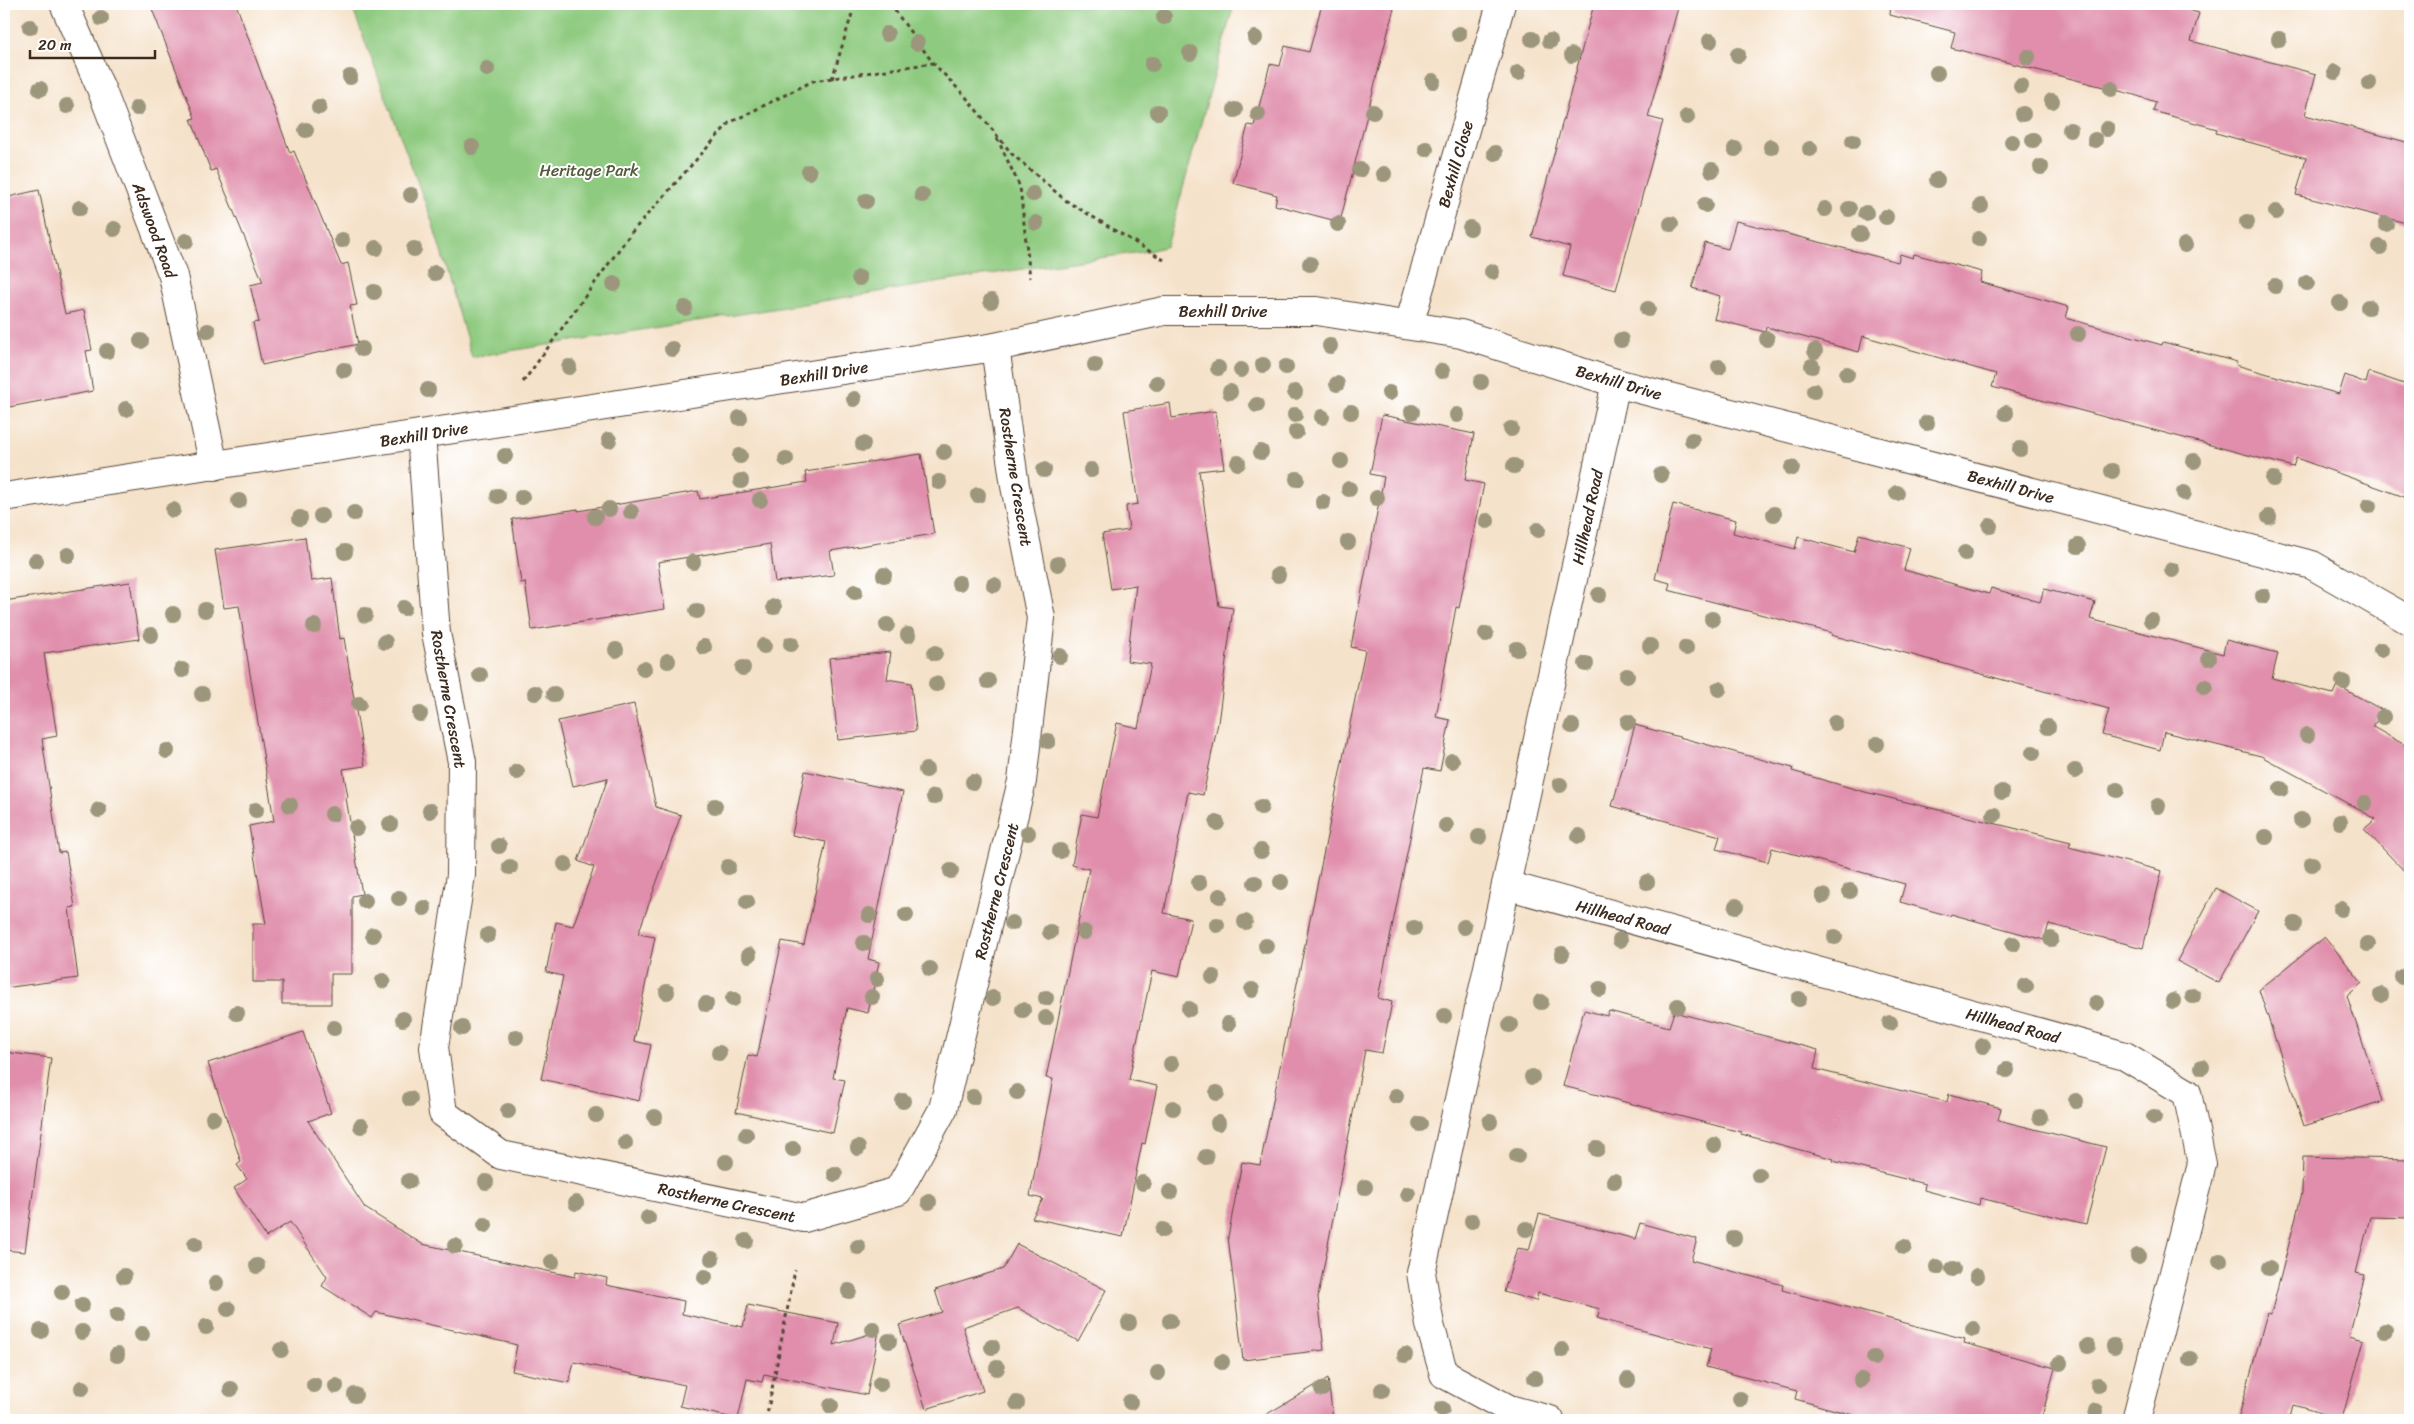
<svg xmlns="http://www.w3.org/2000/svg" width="2414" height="1424" font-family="Sriracha,sans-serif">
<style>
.green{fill:#8eca7f;stroke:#647a4e}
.building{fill:#e08eab}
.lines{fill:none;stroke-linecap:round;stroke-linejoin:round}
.street-casing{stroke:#574638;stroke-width:30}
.path{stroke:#574638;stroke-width:3;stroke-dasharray:4 4;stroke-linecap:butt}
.street{stroke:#fff;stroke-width:28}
.tree{fill:#9c977b}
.labels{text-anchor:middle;stroke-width:4;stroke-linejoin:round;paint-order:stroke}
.street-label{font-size:16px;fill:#3b2a1e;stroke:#fff}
.park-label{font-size:16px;fill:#545a3b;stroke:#fff}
</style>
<rect width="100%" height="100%" fill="#fff"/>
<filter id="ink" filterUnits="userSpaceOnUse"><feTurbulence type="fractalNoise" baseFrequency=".02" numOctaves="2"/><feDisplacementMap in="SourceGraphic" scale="10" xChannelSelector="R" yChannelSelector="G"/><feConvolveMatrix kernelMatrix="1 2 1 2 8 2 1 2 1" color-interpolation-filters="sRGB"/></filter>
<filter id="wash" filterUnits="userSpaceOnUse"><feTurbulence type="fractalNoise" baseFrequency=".0096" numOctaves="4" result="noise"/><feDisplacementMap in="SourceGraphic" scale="20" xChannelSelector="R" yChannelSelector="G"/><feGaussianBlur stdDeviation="1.12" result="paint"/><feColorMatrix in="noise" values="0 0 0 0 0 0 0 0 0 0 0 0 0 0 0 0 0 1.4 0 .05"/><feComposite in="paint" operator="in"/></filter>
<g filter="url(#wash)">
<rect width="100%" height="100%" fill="#f5e2ca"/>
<polygon class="green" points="351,4 1234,4 1167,246 1149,251 1029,268 472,357 432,221"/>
<g id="blocks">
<g class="building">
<polygon points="150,4 236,4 290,153 294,151 341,265 348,263 357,305 350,306 358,344 262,365 253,323 259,322 250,285 263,282 216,169 211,171 191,119 195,118"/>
<polygon points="1322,4 1395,4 1340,222 1275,205 1277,195 1233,183 1248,125 1254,126 1270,64 1280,66 1285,46 1309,52"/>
<polygon points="1594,4 1679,4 1648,117 1663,121 1616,290 1563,276 1570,247 1532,237"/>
<polygon points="1891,4 2165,4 2199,13 2191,41 2316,74 2305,115 2410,143 2410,224 2296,195 2306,158 2216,133 2217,129 2153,111 2156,102 2131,94 1951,48 1955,32 1890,15"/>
<polygon points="39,190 65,314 84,310 92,350 86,351 93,391 4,408 4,198"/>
<polygon points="1736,221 1898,262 1900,254 1913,258 1914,254 1982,272 1980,282 2069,307 2066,318 2162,345 2163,342 2237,362 2236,365 2339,394 2345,375 2366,383 2369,372 2410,386 2410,499 2296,458 2293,467 1992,387 1996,374 1863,336 1859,352 1766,327 1765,332 1714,319 1720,296 1692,288 1705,243 1728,249"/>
<polygon points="1170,403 1172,418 1215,411 1224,468 1199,471 1219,606 1233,608 1218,723 1203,795 1188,792 1164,913 1191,919 1179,977 1152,971 1129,1080 1157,1086 1145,1144 1142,1143 1123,1237 1032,1218 1043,1199 1030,1196 1053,1079 1046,1078 1089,869 1072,865 1082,814 1097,817 1117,723 1138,728 1151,664 1127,661 1136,585 1111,589 1102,534 1129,530 1126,506 1138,504 1124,411"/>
<polygon points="1382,415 1474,434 1465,480 1484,484 1459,608 1456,607 1436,717 1450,720 1440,771 1424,768 1378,998 1392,1002 1382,1053 1365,1050 1318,1297 1324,1350 1243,1360 1228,1237 1242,1162 1260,1165 1365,650 1351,647 1384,477 1370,474"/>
<polygon points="921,454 934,534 830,551 834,575 775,582 770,544 658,562 665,609 532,630 525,582 521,583 512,519 578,509 578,511 698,491 700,499 807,482 805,472"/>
<polygon points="1673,504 1736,520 1733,533 1795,549 1798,537 1854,552 1859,534 1910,548 1904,570 1989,594 1991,588 2040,602 2044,589 2095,602 2090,619 2223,654 2226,640 2278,653 2272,678 2333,694 2337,685 2382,710 2373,727 2410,748 2410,877 2364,829 2376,819 2261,756 2164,732 2160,750 2102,735 2109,709 1887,648 1886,650 1831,635 1832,633 1668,590 1670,583 1655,579"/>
<polygon points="305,537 311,581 332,578 340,639 344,638 365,766 343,769 348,797 346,798 362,894 352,896 352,974 331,974 331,1004 282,1004 282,982 253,982 253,924 266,924 249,826 274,821 239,606 224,608 215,550"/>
<polygon points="130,582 139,639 44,653 57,736 42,739 59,853 66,852 75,907 69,908 78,978 4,988 4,601"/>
<polygon points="891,652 887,679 911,683 916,731 838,740 829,658"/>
<polygon points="634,704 656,807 681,815 638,934 655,937 634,1041 651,1045 639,1101 541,1079 563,976 546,972 556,922 573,926 594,867 578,861 608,778 573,786 558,721"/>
<polygon points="1635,725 1793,768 1792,771 1865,792 2071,842 2069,847 2162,871 2143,948 2049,924 2044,940 1951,914 1950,916 1900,902 1905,884 1772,848 1768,862 1716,849 1720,836 1612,806"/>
<polygon points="805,771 903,792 868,959 879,962 868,1013 847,1008 833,1078 845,1080 833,1133 736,1112 748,1055 757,1057 782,941 804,945 826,842 792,835"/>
<polygon points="2216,888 2258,911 2219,983 2177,961"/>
<polygon points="2325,937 2362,983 2347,996 2382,1101 2304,1126 2259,990"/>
<polygon points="1584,1010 1607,1016 1609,1011 1669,1027 1674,1012 1818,1050 1814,1069 1947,1102 1949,1094 2001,1108 1998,1120 2106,1147 2086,1224 1980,1198 1979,1205 1924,1190 1925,1184 1833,1161 1834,1159 1741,1134 1741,1132 1563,1086"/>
<polygon points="303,1032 331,1113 308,1121 365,1208 422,1244 575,1277 576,1271 607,1278 606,1285 684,1301 682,1314 743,1327 748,1305 838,1323 834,1345 879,1331 867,1395 764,1374 762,1382 747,1379 738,1419 680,1406 685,1385 574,1362 569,1383 512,1371 517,1345 376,1312 372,1318 322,1286 327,1277 290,1222 266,1237 234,1188 247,1179 237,1165 241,1162 208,1063"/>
<polygon points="4,1052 51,1058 25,1252 4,1250"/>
<polygon points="2303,1157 2410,1159 2410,1218 2370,1217 2356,1273 2365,1275 2349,1336 2364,1340 2342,1419 2293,1405 2289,1420 2238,1420 2267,1313 2271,1314 2302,1193"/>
<polygon points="1539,1214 1635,1239 1640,1223 1697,1239 1691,1260 1783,1285 1782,1290 1965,1339 1964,1343 2055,1368 2041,1420 1871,1420 1795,1399 1797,1391 1706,1367 1711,1349 1597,1318 1600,1309 1538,1293 1536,1301 1504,1292 1517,1248 1529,1250"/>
<polygon points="1017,1244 1106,1290 1078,1341 1018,1308 963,1327 983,1391 926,1409 899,1325 942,1312 935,1290 1003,1269"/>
<polygon points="1328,1378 1333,1420 1257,1420"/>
</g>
</g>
</g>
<g filter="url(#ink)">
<use href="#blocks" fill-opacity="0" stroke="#574638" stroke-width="1"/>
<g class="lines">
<g class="street-casing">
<g id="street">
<polyline points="64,4 102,91 173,276 214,466"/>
<polyline points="1409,325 1501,4"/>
<polyline points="421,434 436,633 462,762 461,875 434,1047 443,1113 501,1155 804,1218 898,1191 943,1109 1022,781 1041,618 1015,486 995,347"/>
<polyline points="4,497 995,347 1164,311 1317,311 1461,334 1616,383 2312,565 2410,621"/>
<polyline points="1506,885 2125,1056 2187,1093 2202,1164 2136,1420"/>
<polyline points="1550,1420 1509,1409 1444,1374 1430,1325 1421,1273 1616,383"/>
</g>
</g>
<g class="path">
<polyline points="890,4 933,63 965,96 1012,154 1065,200 1164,260"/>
<polyline points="832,79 855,4"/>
<polyline points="997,138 1020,187 1030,278"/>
<polyline points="523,382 631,233 729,123 813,81 933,63"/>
<polyline points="766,1420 795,1270"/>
</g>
<use href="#street" class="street"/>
</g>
<g class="tree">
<circle cx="1164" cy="17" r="8"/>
<circle cx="101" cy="18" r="8"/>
<circle cx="30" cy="27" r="8"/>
<circle cx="887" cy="34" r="8"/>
<circle cx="1459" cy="34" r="8"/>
<circle cx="1255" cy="38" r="8"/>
<circle cx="1532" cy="39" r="8"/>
<circle cx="2279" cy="39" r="8"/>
<circle cx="1550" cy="41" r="8"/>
<circle cx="1710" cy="41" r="8"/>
<circle cx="917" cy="43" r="8"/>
<circle cx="1190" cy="53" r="8"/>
<circle cx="1572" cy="55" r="8"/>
<circle cx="1738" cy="55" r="8"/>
<circle cx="2028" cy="57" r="8"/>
<circle cx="1152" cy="64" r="8"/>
<circle cx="487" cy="69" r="8"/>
<circle cx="2335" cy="72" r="8"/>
<circle cx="1518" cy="73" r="8"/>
<circle cx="1937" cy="73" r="8"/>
<circle cx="350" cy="77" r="8"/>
<circle cx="1433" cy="81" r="8"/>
<circle cx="2369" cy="83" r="8"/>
<circle cx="2021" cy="86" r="8"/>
<circle cx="40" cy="89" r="8"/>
<circle cx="2111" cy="89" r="8"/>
<circle cx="2052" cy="101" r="8"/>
<circle cx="67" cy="106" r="8"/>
<circle cx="319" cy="107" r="8"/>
<circle cx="137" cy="108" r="8"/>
<circle cx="1235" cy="110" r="8"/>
<circle cx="1158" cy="112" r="8"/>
<circle cx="1373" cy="112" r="8"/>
<circle cx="1258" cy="114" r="8"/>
<circle cx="2023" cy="114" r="8"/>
<circle cx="1687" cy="117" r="8"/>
<circle cx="2107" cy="129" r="8"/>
<circle cx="306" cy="130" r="8"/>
<circle cx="2070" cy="130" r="8"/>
<circle cx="2033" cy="140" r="8"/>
<circle cx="2095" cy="140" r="8"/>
<circle cx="1853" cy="141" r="8"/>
<circle cx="2012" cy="142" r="8"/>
<circle cx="472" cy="147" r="8"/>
<circle cx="1771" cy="147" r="8"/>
<circle cx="1426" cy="149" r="8"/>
<circle cx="1735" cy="149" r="8"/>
<circle cx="1810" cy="149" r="8"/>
<circle cx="1495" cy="153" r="8"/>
<circle cx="2041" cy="167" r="8"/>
<circle cx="1360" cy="170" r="8"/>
<circle cx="1712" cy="170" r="8"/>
<circle cx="809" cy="172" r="8"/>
<circle cx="1384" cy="174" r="8"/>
<circle cx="1937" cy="180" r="8"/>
<circle cx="1033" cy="194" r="8"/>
<circle cx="411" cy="195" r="8"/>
<circle cx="922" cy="195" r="8"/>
<circle cx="866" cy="201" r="8"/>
<circle cx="1705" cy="205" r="8"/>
<circle cx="1981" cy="206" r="8"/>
<circle cx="80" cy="208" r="8"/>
<circle cx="1825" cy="209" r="8"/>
<circle cx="1849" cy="209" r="8"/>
<circle cx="2276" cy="212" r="8"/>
<circle cx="1866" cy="213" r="8"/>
<circle cx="1886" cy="217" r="8"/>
<circle cx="2247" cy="222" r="8"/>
<circle cx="1036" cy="223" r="8"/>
<circle cx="1338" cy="224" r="8"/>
<circle cx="1671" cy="224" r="8"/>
<circle cx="2386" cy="224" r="8"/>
<circle cx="1470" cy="228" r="8"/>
<circle cx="114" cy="229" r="8"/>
<circle cx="1860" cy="234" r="8"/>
<circle cx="1979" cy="239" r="8"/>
<circle cx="342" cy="240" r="8"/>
<circle cx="186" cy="241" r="8"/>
<circle cx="2185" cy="245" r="8"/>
<circle cx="2380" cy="247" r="8"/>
<circle cx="376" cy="248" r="8"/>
<circle cx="414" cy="249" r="8"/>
<circle cx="1310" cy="264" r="8"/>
<circle cx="1492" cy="272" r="8"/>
<circle cx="435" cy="273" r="8"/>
<circle cx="859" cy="278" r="8"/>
<circle cx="2307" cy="283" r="8"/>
<circle cx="614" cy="284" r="8"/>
<circle cx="2275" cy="286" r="8"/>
<circle cx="374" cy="292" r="8"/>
<circle cx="991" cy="301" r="8"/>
<circle cx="2340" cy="303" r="8"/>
<circle cx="2368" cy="307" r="8"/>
<circle cx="685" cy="308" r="8"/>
<circle cx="1648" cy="309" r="8"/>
<circle cx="208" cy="331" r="8"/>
<circle cx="2078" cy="334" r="8"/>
<circle cx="1767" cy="339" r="8"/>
<circle cx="1621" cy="340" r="8"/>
<circle cx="141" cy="341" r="8"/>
<circle cx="1330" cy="346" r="8"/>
<circle cx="362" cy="349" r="8"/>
<circle cx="672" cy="349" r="8"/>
<circle cx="107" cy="351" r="8"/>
<circle cx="1815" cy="351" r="8"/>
<circle cx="1095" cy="365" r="8"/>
<circle cx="1263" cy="365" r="8"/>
<circle cx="1812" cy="366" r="8"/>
<circle cx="569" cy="367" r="8"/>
<circle cx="1286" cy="367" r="8"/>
<circle cx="1719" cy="367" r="8"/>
<circle cx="1218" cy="368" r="8"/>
<circle cx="344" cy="370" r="8"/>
<circle cx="1241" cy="370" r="8"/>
<circle cx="1442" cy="371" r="8"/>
<circle cx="1847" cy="374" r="8"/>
<circle cx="1481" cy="382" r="8"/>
<circle cx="1157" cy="383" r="8"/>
<circle cx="1337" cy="384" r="8"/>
<circle cx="428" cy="390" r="8"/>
<circle cx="1814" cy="391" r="8"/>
<circle cx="1230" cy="392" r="8"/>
<circle cx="1295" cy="392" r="8"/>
<circle cx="1389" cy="393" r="8"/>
<circle cx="854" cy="399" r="8"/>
<circle cx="1257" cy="405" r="8"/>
<circle cx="126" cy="409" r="8"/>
<circle cx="1351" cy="412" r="8"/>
<circle cx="1412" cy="412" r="8"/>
<circle cx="2006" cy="413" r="8"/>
<circle cx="1295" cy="415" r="8"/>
<circle cx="1457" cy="415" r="8"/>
<circle cx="1322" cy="417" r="8"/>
<circle cx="740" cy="418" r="8"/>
<circle cx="1927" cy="423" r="8"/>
<circle cx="1511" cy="429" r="8"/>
<circle cx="1296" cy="432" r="8"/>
<circle cx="609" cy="440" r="8"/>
<circle cx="1692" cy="440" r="8"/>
<circle cx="863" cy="444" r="8"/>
<circle cx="2020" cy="449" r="8"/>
<circle cx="944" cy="452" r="8"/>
<circle cx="1261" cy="452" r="8"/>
<circle cx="505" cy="456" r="8"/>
<circle cx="740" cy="456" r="8"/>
<circle cx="786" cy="459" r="8"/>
<circle cx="1341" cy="461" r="8"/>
<circle cx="2194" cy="461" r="8"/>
<circle cx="1238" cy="463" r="8"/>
<circle cx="1514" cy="466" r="8"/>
<circle cx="1792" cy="468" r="8"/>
<circle cx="1044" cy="470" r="8"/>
<circle cx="1091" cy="470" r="8"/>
<circle cx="2112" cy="471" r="8"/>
<circle cx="1661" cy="475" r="8"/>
<circle cx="1297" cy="479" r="8"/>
<circle cx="2273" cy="479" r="8"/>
<circle cx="741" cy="481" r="8"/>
<circle cx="939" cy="482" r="8"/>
<circle cx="1349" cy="489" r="8"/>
<circle cx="1897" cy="493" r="8"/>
<circle cx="2184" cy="493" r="8"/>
<circle cx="978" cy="495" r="8"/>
<circle cx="498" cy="496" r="8"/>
<circle cx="522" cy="497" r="8"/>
<circle cx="1377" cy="498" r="8"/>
<circle cx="760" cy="500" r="8"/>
<circle cx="239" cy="501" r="8"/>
<circle cx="1323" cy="502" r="8"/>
<circle cx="2369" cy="506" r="8"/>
<circle cx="609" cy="509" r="8"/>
<circle cx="173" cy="510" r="8"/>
<circle cx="631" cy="512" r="8"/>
<circle cx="354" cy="513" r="8"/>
<circle cx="1774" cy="514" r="8"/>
<circle cx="321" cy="516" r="8"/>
<circle cx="595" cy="517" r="8"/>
<circle cx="2269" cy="517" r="8"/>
<circle cx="300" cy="518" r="8"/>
<circle cx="1487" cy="521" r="8"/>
<circle cx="1990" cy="526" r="8"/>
<circle cx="1538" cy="530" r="8"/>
<circle cx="1348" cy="542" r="8"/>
<circle cx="2078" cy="546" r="8"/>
<circle cx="345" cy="552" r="8"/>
<circle cx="1965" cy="553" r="8"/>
<circle cx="68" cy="555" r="8"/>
<circle cx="36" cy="561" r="8"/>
<circle cx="693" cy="562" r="8"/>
<circle cx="1058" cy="564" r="8"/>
<circle cx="2172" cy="570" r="8"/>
<circle cx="884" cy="575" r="8"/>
<circle cx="1278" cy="575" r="8"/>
<circle cx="959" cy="583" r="8"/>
<circle cx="994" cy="585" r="8"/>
<circle cx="855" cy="592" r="8"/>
<circle cx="1599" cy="595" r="8"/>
<circle cx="2263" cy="596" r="8"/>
<circle cx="774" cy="607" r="8"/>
<circle cx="404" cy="608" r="8"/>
<circle cx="205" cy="610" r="8"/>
<circle cx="697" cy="611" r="8"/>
<circle cx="173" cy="614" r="8"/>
<circle cx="365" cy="615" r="8"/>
<circle cx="1712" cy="619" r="8"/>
<circle cx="2151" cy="620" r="8"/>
<circle cx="887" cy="625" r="8"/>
<circle cx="314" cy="626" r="8"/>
<circle cx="1486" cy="634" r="8"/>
<circle cx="151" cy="635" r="8"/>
<circle cx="908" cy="635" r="8"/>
<circle cx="385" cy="642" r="8"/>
<circle cx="791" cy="644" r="8"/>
<circle cx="764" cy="646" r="8"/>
<circle cx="1650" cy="646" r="8"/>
<circle cx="704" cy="647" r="8"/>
<circle cx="1686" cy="648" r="8"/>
<circle cx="1517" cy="649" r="8"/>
<circle cx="616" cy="650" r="8"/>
<circle cx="2381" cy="650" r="8"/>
<circle cx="935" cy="653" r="8"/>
<circle cx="1060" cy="656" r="8"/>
<circle cx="2209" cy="658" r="8"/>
<circle cx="668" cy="661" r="8"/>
<circle cx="1586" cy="664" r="8"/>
<circle cx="743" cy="668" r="8"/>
<circle cx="644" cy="669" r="8"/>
<circle cx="182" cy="670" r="8"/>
<circle cx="480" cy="675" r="8"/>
<circle cx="1627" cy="676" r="8"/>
<circle cx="988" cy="681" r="8"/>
<circle cx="2343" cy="682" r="8"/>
<circle cx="936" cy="684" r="8"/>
<circle cx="2205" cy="687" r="8"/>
<circle cx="1719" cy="689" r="8"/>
<circle cx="535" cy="693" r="8"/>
<circle cx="202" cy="694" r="8"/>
<circle cx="554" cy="694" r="8"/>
<circle cx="359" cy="704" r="8"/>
<circle cx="420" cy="714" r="8"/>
<circle cx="2383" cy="717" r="8"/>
<circle cx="1628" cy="722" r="8"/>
<circle cx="1835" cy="723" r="8"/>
<circle cx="1572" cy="726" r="8"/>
<circle cx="2048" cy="727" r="8"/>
<circle cx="2307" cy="735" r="8"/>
<circle cx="1048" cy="741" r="8"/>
<circle cx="1877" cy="744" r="8"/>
<circle cx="167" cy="751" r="8"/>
<circle cx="2033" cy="753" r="8"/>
<circle cx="1452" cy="761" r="8"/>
<circle cx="926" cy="770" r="8"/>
<circle cx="2075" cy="771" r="8"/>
<circle cx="517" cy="772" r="8"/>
<circle cx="973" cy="782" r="8"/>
<circle cx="1560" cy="785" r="8"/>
<circle cx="2281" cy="789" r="8"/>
<circle cx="2117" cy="790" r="8"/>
<circle cx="2002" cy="792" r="8"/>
<circle cx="934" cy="797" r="8"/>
<circle cx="2365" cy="803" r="8"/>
<circle cx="290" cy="805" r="8"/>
<circle cx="715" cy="806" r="8"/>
<circle cx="2158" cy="806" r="8"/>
<circle cx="1261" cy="807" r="8"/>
<circle cx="99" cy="810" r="8"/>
<circle cx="256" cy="810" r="8"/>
<circle cx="430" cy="811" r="8"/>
<circle cx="332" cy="814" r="8"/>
<circle cx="1994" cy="815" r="8"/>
<circle cx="2301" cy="820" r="8"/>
<circle cx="2340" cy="822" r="8"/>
<circle cx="1217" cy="823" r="8"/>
<circle cx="390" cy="824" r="8"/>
<circle cx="1446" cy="826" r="8"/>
<circle cx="356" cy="828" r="8"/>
<circle cx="1028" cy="833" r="8"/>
<circle cx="1579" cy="836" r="8"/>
<circle cx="1479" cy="837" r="8"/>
<circle cx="2266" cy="837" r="8"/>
<circle cx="499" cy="846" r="8"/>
<circle cx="1060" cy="851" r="8"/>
<circle cx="1261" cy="851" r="8"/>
<circle cx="565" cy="864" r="8"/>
<circle cx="2312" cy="864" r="8"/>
<circle cx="510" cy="867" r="8"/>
<circle cx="728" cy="867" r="8"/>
<circle cx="951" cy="871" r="8"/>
<circle cx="1281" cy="882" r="8"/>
<circle cx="1647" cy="882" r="8"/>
<circle cx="1199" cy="883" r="8"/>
<circle cx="1255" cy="883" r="8"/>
<circle cx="1850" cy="891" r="8"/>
<circle cx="1220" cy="896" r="8"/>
<circle cx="1823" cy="896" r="8"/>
<circle cx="399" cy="898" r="8"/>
<circle cx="365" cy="901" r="8"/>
<circle cx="747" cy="902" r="8"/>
<circle cx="1736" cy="906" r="8"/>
<circle cx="424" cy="908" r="8"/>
<circle cx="2341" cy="909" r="8"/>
<circle cx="869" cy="915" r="8"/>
<circle cx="906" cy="915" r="8"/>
<circle cx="1245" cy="922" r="8"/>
<circle cx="1012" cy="923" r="8"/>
<circle cx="2295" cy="924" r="8"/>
<circle cx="1217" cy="925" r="8"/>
<circle cx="1464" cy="927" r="8"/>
<circle cx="1414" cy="928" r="8"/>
<circle cx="1050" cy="932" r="8"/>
<circle cx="1084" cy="932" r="8"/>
<circle cx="373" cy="935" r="8"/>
<circle cx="488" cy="935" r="8"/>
<circle cx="1835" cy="937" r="8"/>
<circle cx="2051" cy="939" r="8"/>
<circle cx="1620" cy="940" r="8"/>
<circle cx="864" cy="943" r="8"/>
<circle cx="2013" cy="944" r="8"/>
<circle cx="2368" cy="944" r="8"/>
<circle cx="1266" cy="946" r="8"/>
<circle cx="1562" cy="954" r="8"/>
<circle cx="749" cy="955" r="8"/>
<circle cx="930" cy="969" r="8"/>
<circle cx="1213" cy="977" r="8"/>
<circle cx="2402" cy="977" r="8"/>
<circle cx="877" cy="979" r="8"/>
<circle cx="383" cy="981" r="8"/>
<circle cx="2026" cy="986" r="8"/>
<circle cx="1600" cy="989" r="8"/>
<circle cx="1252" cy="990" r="8"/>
<circle cx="667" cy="992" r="8"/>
<circle cx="2381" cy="995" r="8"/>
<circle cx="2193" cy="996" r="8"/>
<circle cx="872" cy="997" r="8"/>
<circle cx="993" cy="998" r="8"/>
<circle cx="1046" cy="998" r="8"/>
<circle cx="733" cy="999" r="8"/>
<circle cx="1799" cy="999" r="8"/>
<circle cx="2173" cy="1001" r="8"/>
<circle cx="1541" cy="1002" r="8"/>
<circle cx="2096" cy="1003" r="8"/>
<circle cx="706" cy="1004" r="8"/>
<circle cx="1678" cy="1006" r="8"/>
<circle cx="1189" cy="1009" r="8"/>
<circle cx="1023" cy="1010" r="8"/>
<circle cx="237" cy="1013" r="8"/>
<circle cx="1444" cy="1016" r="8"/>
<circle cx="1046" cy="1018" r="8"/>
<circle cx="403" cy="1019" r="8"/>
<circle cx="1890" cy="1023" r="8"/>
<circle cx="1228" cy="1024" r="8"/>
<circle cx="1510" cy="1025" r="8"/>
<circle cx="334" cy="1028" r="8"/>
<circle cx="462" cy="1028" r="8"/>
<circle cx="516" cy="1037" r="8"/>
<circle cx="1983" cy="1046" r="8"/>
<circle cx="719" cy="1053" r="8"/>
<circle cx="1171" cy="1064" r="8"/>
<circle cx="2202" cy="1067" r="8"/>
<circle cx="2007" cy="1070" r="8"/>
<circle cx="1532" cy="1077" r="8"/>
<circle cx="1017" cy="1092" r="8"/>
<circle cx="1217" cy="1093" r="8"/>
<circle cx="1396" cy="1096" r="8"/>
<circle cx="973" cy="1097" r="8"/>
<circle cx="410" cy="1099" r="8"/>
<circle cx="903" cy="1101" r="8"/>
<circle cx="2076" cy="1101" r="8"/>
<circle cx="1173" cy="1108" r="8"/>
<circle cx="508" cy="1111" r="8"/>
<circle cx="596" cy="1115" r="8"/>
<circle cx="655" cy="1117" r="8"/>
<circle cx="2040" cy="1117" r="8"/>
<circle cx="2154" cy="1117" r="8"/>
<circle cx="213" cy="1118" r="8"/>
<circle cx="1490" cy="1122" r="8"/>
<circle cx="1218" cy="1123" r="8"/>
<circle cx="1420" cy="1124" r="8"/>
<circle cx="361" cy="1126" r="8"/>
<circle cx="746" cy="1135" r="8"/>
<circle cx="625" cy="1143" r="8"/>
<circle cx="1714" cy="1145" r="8"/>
<circle cx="858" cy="1148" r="8"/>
<circle cx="793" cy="1149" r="8"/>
<circle cx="1597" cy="1149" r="8"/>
<circle cx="1517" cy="1156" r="8"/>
<circle cx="1206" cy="1157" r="8"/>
<circle cx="726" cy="1162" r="8"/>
<circle cx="835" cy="1174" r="8"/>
<circle cx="1759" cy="1175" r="8"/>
<circle cx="409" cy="1181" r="8"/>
<circle cx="1614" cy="1181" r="8"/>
<circle cx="486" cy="1182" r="8"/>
<circle cx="1143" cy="1183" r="8"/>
<circle cx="1365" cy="1187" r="8"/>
<circle cx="1170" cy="1192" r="8"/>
<circle cx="1408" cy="1194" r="8"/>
<circle cx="929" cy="1202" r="8"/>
<circle cx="576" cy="1203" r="8"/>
<circle cx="648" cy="1218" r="8"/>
<circle cx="1472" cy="1221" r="8"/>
<circle cx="485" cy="1225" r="8"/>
<circle cx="1526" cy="1229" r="8"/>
<circle cx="1163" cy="1230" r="8"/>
<circle cx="1734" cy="1238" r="8"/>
<circle cx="746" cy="1241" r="8"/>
<circle cx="195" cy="1244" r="8"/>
<circle cx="455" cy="1246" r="8"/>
<circle cx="858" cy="1247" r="8"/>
<circle cx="1904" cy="1247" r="8"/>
<circle cx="2138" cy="1256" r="8"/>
<circle cx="712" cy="1259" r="8"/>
<circle cx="2220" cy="1261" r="8"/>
<circle cx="552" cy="1262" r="8"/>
<circle cx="257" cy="1266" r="8"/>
<circle cx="1937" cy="1267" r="8"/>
<circle cx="2269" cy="1268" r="8"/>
<circle cx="1953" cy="1269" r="8"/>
<circle cx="124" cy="1276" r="8"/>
<circle cx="1977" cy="1276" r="8"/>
<circle cx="705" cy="1277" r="8"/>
<circle cx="216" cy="1283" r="8"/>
<circle cx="849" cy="1291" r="8"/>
<circle cx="62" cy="1292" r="8"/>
<circle cx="82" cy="1305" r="8"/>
<circle cx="228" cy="1309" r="8"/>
<circle cx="117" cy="1315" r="8"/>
<circle cx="1170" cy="1321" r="8"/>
<circle cx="1129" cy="1323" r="8"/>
<circle cx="206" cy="1327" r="8"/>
<circle cx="873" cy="1329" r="8"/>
<circle cx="1973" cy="1329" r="8"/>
<circle cx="41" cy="1331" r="8"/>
<circle cx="2385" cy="1331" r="8"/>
<circle cx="82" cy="1332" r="8"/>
<circle cx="142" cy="1334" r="8"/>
<circle cx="889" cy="1341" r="8"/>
<circle cx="2088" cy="1346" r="8"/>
<circle cx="2114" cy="1346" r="8"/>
<circle cx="992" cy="1347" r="8"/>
<circle cx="281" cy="1350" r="8"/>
<circle cx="1562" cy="1350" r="8"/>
<circle cx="117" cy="1355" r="8"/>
<circle cx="1405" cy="1355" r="8"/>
<circle cx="1874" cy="1358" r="8"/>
<circle cx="2190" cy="1359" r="8"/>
<circle cx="1222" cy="1362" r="8"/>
<circle cx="2060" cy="1363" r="8"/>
<circle cx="997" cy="1368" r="8"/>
<circle cx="1158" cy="1373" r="8"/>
<circle cx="1535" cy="1378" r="8"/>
<circle cx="1628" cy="1380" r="8"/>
<circle cx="1861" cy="1380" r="8"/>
<circle cx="880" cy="1384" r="8"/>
<circle cx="314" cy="1385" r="8"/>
<circle cx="2098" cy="1385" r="8"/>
<circle cx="336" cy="1386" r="8"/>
<circle cx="82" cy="1388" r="8"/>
<circle cx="231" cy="1389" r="8"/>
<circle cx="1322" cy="1389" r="8"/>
<circle cx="1382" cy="1390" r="8"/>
<circle cx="355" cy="1395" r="8"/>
<circle cx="1740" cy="1399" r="8"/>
<circle cx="1130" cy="1402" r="8"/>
<circle cx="1017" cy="1403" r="8"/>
<circle cx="831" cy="1406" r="8"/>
<circle cx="1442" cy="1409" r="8"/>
<circle cx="2096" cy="1411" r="8"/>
</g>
</g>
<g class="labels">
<g class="street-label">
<text transform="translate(1455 164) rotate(-74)" y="6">Bexhill Close</text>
<text transform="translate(155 230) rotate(70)" y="6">Adswood Road</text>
<text x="1223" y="317">Bexhill Drive</text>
<text transform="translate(824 373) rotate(-9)" y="6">Bexhill Drive</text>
<text transform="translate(1619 382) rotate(16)" y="6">Bexhill Drive</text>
<text transform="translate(424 434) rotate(-9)" y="6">Bexhill Drive</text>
<text transform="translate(1016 477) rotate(81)" y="6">Rostherne Crescent</text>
<text transform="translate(2011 486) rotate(15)" y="6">Bexhill Drive</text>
<text transform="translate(1587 517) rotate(-78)" y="6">Hillhead Road</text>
<text transform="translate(449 699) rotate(80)" y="6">Rostherne Crescent</text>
<text transform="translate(996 891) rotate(-76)" y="6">Rostherne Crescent</text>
<text transform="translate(1623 917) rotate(15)" y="6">Hillhead Road</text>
<text transform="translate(2013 1025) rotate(15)" y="6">Hillhead Road</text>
<text transform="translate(727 1202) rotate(12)" y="6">Rostherne Crescent</text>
</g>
<g class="park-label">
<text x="589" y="176">Heritage Park</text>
</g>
</g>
<rect width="2414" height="1424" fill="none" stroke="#fff" stroke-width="20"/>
<path d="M30 50v8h125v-8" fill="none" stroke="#3b2a1e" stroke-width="2.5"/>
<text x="38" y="50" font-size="15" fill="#3b2a1e" stroke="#ffffff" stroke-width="4" paint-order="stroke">20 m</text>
</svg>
